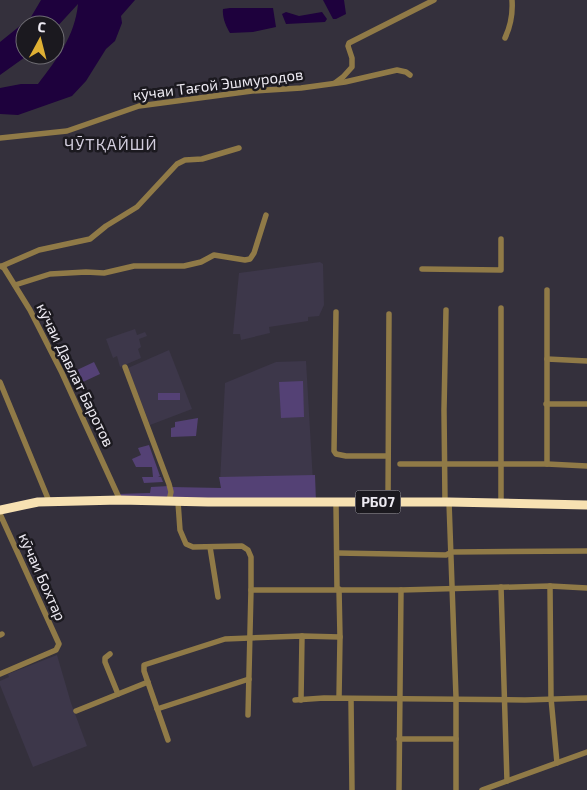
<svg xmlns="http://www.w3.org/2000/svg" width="587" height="790" font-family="'Exo 2',sans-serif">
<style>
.built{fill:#3d374a}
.green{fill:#544175}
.water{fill:#1e013d}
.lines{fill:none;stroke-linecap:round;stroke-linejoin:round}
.minor{stroke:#907a47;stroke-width:5.5}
.highway{stroke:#f7e1b2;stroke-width:9}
.labels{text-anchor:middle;stroke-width:5;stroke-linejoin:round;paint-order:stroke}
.shield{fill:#1b191f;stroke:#aeabb3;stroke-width:1}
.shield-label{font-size:14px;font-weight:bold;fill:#edeaf2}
.street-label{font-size:15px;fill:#edeaf2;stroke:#1b191f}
.neighbourhood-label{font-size:16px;letter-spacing:1px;fill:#d3cede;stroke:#1b191f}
</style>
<rect width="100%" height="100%" fill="#34303c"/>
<g class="built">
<polygon points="320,262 323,264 324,305 319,316 308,317 308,321 269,327 270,333 241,340 240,334 233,334 239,273"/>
<polygon points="135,329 137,335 145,332 147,336 139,339 141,347 138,349 141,358 120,367 117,356 113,358 106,339"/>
<polygon points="169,350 192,409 150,425 128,368"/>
<polygon points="306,361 313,482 220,482 225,383 276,362"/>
<polygon points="57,655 71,703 87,746 33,767 0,685 0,681 9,677 8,674"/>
</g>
<g class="green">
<polygon points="94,362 100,374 83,382 77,370"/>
<polygon points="303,381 304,417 281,418 279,382"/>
<rect x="158" y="393" width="22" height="7"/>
<polygon points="198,418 196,436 171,437 171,428 175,427 175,422"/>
<polygon points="149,445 160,476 158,477 161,477 163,482 144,483 142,477 153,477 152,467 136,467 132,459 141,455 138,448"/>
<polygon points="315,475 316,502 171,500 171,487 221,488 219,477"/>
<polygon points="169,486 169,501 120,500 117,494 150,493 151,487"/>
</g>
<g class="water">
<path d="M41 0H135L121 16 122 23 115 41 106 49 86 81 72 96 18 115 0 114V88L21 84H38C57 59 75 36 78 4L55 29V25H25V55H28L0 75V42L31 17Z"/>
<polygon points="323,0 344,0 346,14 336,19 333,19"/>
<path d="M230 8H273L276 27 253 32 230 33C226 27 222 17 223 9Z"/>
<polygon points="286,12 299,16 322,12 327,19 325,22 286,24 282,14"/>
</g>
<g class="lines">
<g class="minor">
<path d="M505 38C511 25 513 14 512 0"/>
<polyline points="335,83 343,77 352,67 352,58 348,46 349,43 434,0"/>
<polyline points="0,138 67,131 139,106 252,91 301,88 345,82 397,70 406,72 410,75"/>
<polyline points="0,266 4,268 30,310 62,373 120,500"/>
<polyline points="2,266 39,250 90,239 106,226 137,207 177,164 185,160 202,159 239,148"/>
<polyline points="422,269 501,270 501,239"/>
<polyline points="15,285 50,274 86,272 104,273 134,266 184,266 201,262 214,255 245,260 250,259 254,253 266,215"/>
<polyline points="501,308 501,503"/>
<polyline points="336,312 334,451 336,454 346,456 388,456"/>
<polyline points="547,359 587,361"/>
<polyline points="125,367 169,484 171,492 169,501"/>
<polyline points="0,382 49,501"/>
<polyline points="546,404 587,404"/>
<polyline points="400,464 547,464 587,466"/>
<polyline points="547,464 547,290"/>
<polyline points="178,502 180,530 186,544 193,547 242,546 248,550 251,557 251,590 401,590 550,586 587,588"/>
<polyline points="388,502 389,314"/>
<polyline points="445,502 444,410 446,310"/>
<polyline points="449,502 456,697 456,790"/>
<polyline points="336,503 337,589"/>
<polyline points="0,514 59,644 56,650 0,674"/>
<polyline points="210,547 218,597"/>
<polyline points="337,553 446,555 452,552 587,551"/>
<polyline points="550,586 551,698 557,763"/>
<polyline points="501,587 507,781"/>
<polyline points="0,635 2,634"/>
<polyline points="110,654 105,658 105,662 118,694"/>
<polyline points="339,698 340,637"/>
<polyline points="351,699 352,790"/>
<polyline points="295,700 324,698 525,700 587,698"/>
<polyline points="301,700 302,636"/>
<polyline points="157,709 249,679"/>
<polyline points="76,711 148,682"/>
<polyline points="248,715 251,590"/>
<polyline points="399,739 456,739"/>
<polyline points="168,740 144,671 144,665 225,639 302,636 340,637 339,589"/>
<polyline points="399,790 401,590"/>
<polyline points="482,790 587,752"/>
</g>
<polyline class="highway" points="0,510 38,502 120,500 208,502 449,502 587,505"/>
</g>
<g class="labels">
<rect class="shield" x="355.5" y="490.5" width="45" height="23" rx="4"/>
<g class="shield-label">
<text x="378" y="507">РБ07</text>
</g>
<g class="street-label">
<text transform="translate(218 85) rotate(-7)" y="5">кӯчаи Тағой Эшмуродов</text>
<text transform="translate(75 375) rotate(64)" y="5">кӯчаи Давлат Баротов</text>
<text transform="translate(42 577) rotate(66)" y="5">кӯчаи Бохтар</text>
</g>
<g class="neighbourhood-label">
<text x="111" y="150">ЧӮТҚАЙШӢ</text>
</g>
</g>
<g transform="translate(40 40) rotate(7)"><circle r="24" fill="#1b191f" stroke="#6f6d73"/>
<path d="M0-4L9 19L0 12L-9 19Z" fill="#dfb034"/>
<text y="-8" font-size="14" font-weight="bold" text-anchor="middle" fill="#edeaf2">С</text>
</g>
</svg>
